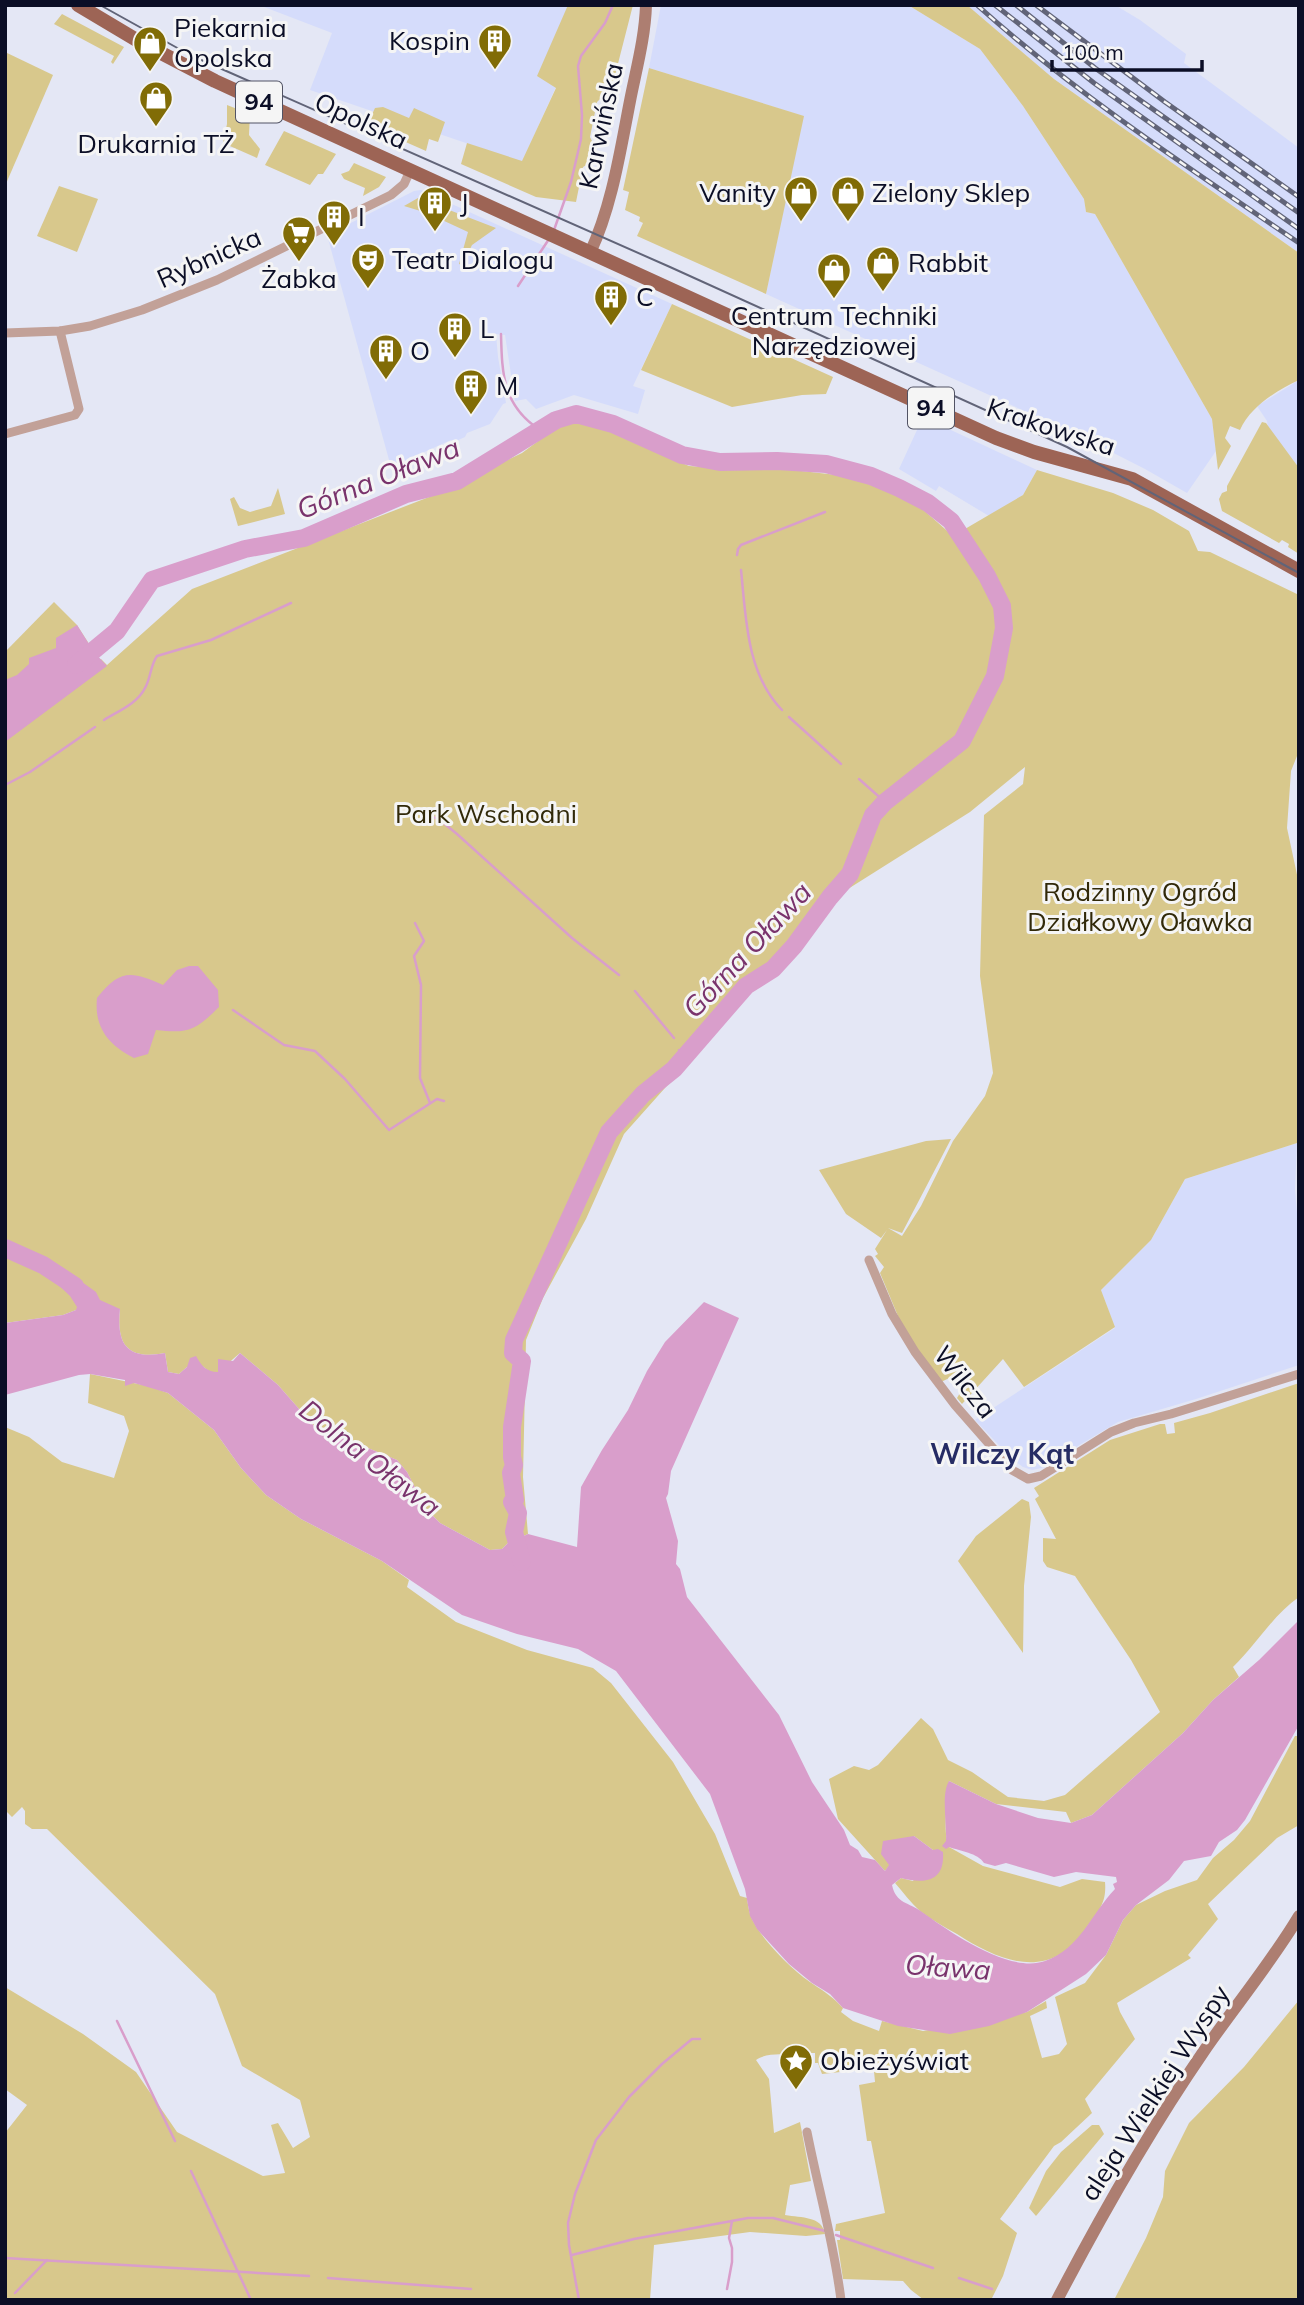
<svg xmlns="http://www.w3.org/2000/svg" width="1304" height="2305" font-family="Mulish,sans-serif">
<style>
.built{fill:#d5dcfb}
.green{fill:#d8c88c}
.water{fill:#d99ecb}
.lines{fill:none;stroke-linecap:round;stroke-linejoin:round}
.stream{stroke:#d99ecb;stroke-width:2.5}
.river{stroke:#d99ecb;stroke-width:18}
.street{stroke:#c2a198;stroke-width:9}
.secondary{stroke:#ad7e71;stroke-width:12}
.primary{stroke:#9d6455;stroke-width:14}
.tram{stroke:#616478;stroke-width:2}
.rail-casing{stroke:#616478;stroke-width:5}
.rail{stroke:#f5f5f5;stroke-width:2.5;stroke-dasharray:8;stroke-linecap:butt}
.labels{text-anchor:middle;stroke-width:6;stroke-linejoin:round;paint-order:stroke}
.shield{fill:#f5f5f5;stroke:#515364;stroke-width:2}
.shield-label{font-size:24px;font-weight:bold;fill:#0b0e26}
.poi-label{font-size:26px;fill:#0b0e26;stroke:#f5f5f5;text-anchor:start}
.street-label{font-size:26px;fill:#0b0e26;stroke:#f5f5f5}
.park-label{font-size:26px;fill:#312909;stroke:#f5f5f5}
.water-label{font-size:28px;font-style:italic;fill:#79336c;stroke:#f5f5f5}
.neighbourhood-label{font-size:28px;font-weight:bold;fill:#262c64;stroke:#f5f5f5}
</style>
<rect width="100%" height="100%" fill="#e4e7f5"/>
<g class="built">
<polygon points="259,5 593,5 522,162 310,90 332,33"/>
<polygon points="661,5 908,5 980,49 1023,106 1084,199 1086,212 1095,214 1212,419 1216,451 1187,493 1145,469 1082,437 766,294 803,116 649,68"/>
<polygon points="967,5 1115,5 1140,20 1186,54 1184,63 1299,148 1299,253 1054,79"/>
<polygon points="421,190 672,304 633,386 645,390 638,414 574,395 536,409 526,399 515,401 505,335 496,334 498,357 506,403 503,404 490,424 467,433 465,437 454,442 451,440 391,467 327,235 414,191"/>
<polygon points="1299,380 1299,468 1268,427 1267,421 1257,406"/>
<polygon points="923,417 1037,470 1023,495 989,516 939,486 936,491 899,469"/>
<polygon points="1297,1143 1295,1189 1299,1238 1299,1365 1196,1399 1118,1422 1041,1468 1032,1470 1023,1467 1012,1459 975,1420 1115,1328 1101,1290 1151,1240 1185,1179"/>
</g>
<g class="green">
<polygon points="568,5 633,5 612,87 597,102 590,137 593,143 588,164 583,167 576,202 536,197 461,164 467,143 522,161 556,88 537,76"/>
<path d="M908 5H967L1054 79 1299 253V380C1276 391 1251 406 1240 430L1230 426 1225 438 1231 446 1218 470 1212 419 1095 214 1086 212 1084 199 1023 106 980 49Z"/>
<polygon points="62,14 124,47 113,64 111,62 114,56 54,24"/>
<polygon points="5,52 53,75 5,186"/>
<polygon points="649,68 804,116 766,294 637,236 643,223 639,221 640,217 625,210 629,192 623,190"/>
<polygon points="227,105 250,114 249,135 260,149 257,158 223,143 227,124"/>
<polygon points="383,107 409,118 414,108 445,122 438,142 429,139 426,151 367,125 375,108"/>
<polygon points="284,131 336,154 323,174 318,174 310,185 265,165"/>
<polygon points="354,163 386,177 379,187 363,196 365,188 344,179 341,174 349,171"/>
<polygon points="59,186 98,199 77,252 37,236"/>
<polygon points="418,198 496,228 472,245 462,265 459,264 468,232 427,213 404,206"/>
<polygon points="672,304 833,377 826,394 802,395 732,407 641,370"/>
<path d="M585 421 689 466 732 469 766 467 837 475 883 488 911 499 953 536 1023 495 1037 470 1113 493 1153 510 1189 531 1198 551 1210 552 1299 595V751L1291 771 1287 828 1299 884V1135L1297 1143 1185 1179 1151 1240 1101 1290 1115 1327 1024 1387 1003 1359 962 1404 957 1398 970 1376 968 1369 941 1382 903 1328 880 1273 884 1267 875 1256 878 1254 875 1249 887 1230 881 1238 846 1214 819 1170 926 1141 951 1139 902 1233 888 1228 902 1236 921 1206 953 1141 985 1096 993 1073 980 976 984 815 1023 784 1025 767 970 812 840 894 799 953 746 997 624 1134 586 1219 543 1298 526 1340 523 1477 528 1534 508 1543 502 1549 490 1550 440 1523 426 1509 407 1472 397 1460 314 1426 278 1385 240 1353 218 1372H210L201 1365 187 1367 179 1374 168 1372 165 1353C128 1360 116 1345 120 1309L76 1310 63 1315 5 1323V721L101 659 107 665 192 589 442 492 522 453 561 424Z"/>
<polygon points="1262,422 1266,423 1299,468 1299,554 1288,547 1289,544 1282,540 1279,543 1222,511 1219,499 1222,493 1227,491 1227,486"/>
<polygon points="278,488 285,514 238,526 230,499 234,497 240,508 250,512 271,506"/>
<polygon points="54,602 77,625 91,647 5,714 5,652"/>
<path d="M90 1374 148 1386 168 1393 214 1430 241 1468 266 1495 301 1519 382 1561 409 1580 407 1587 456 1622 527 1650 593 1668 611 1683 673 1762 715 1834 740 1896 747 1898C748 1905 749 1913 752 1919 762 1940 793 1971 813 1984 825 1992 833 1997 843 2008L841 2012 853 2021 879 2031 882 2021 923 2031 1027 2012 1046 2001 1047 2008 1030 2016 1042 2058 1059 2054 1067 2044 1055 1997 1085 1983 1106 1955 1123 1920 1136 1905 1165 1891 1197 1880 1213 1858 1234 1840 1250 1821 1295 1736H1299V1825L1277 1838 1208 1904 1218 1919 1188 1955 1191 1958 1117 2003 1120 2012 1135 2039 1085 2099 1092 2113 1061 2142 1054 2146 1000 2219 1017 2233 1003 2276 991 2300H924L911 2290 903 2281 843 2279 837 2240H840V2231H835L836 2224 885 2213 871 2141H867L859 2085 875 2082 874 2071 877 2068 822 2074 818 2063H815V2053H804L797 2051C784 2057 769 2051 756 2060L769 2079 774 2133 800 2122 811 2181 790 2185 785 2215C802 2218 822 2216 825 2234L806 2236 750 2232 654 2245 650 2300H5V2133L27 2105 5 2089V1987L83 2034 136 2072 177 2132 263 2176 285 2173 271 2125 278 2123 293 2148 310 2137 300 2100 242 2066 215 1994 47 1829H32L25 1824V1811L22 1807 12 1817 5 1810V1427L29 1437 62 1462 114 1478 129 1431 124 1416 88 1403Z"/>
<path d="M1299 1383V1597C1273 1615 1256 1645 1233 1667L1239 1677 1213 1700 1183 1733 1092 1815 1071 1823 1066 1812 996 1804 949 1781C948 1798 942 1832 949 1847L983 1866 1060 1887 1082 1879 1105 1882C1107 1905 1097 1912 1085 1930 1050 1982 1000 1962 957 1934 944 1927 932 1920 920 1911 911 1903 903 1892 895 1883L901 1878 913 1881 933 1850 914 1836 885 1871 838 1819 829 1779 854 1766 869 1770 878 1765 921 1718 933 1729 948 1760 972 1772 1008 1797 1044 1801 1065 1795 1160 1712 1131 1660 1075 1576 1047 1567 1043 1561V1538L1056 1539 1035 1499 1039 1496 1034 1488 1110 1440 1160 1424H1165L1167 1434 1175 1433 1174 1423 1210 1413Z"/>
<polygon points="1022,1499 1029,1502 1031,1517 1024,1586 1023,1653 958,1561 976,1536"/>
<polygon points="1299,2000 1299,2300 1114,2300 1146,2238 1163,2197 1165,2171 1189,2123 1244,2067"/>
<polygon points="1092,2125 1099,2125 1104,2134 1036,2216 1029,2208 1046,2171 1061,2152"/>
</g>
<g class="water">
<polygon points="77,625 94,652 107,666 5,742 5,680 17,675 29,664 29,658 56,648 56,638"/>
<path d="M189 966H198L218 990 219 1007C196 1030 189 1034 156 1030L148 1054 134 1058C108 1045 94 1027 97 998 120 969 131 971 163 985L177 970Z"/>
<polygon points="5,1241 61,1267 44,1270 5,1252"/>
<path d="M68 1272 96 1292 100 1300 120 1309C116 1345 128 1360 165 1353L168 1372 179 1374 187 1367 190 1358 196 1356C201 1365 206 1372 218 1372V1359L233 1361 240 1353 278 1385 314 1426 397 1460 407 1472 426 1509 440 1523 490 1550 502 1549 508 1543 528 1534 577 1547 581 1487 602 1450 628 1410 647 1371 665 1342 704 1302 739 1318 671 1471 668 1494 666 1498 678 1541 676 1564 680 1569 687 1597 779 1715 812 1782 844 1830 850 1845 858 1850 862 1857 875 1860 885 1871 889 1865 881 1854 883 1841 914 1836 933 1850 938 1849 943 1852C945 1882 925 1884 901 1878L892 1885C896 1904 909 1902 922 1912 950 1932 1009 1974 1045 1961 1080 1949 1091 1914 1115 1889L1113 1884 1117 1882 1116 1877 1076 1872 1054 1877 1006 1863 995 1866 984 1863C978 1853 960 1851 949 1847L946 1849 942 1846 946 1841C947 1824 941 1794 949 1781L996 1804 1038 1818 1071 1823 1092 1815 1183 1733 1213 1700 1259 1660 1299 1620V1725L1245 1820 1237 1830 1219 1842 1211 1856 1184 1861 1169 1880 1136 1905 1123 1920 1106 1955 1086 1974 1027 2012 989 2026 950 2034 898 2026 843 2008 830 1994 812 1983 789 1964 757 1929 750 1916 745 1889 710 1794 616 1671 578 1649 517 1634 462 1615 382 1561 301 1519 266 1495 241 1468 214 1430 168 1393 134 1383 125 1386V1380L90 1374 79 1375 5 1395V1323L63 1315 76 1310 77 1307 70 1296 49 1276Z"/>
</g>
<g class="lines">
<g class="stream">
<polyline points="554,230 571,182 581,139 582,115 578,66 581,56 605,23 613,5"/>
<polyline points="518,286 549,239"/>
<path d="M501 334C502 375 503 406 540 430"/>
<polyline points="737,555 738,549 741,545 825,512"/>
<path d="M741 570C746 617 746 673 782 710"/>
<polyline points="789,717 841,764"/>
<path d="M104 720C118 711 137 704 145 688 151 678 150 666 157 656L211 640 291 603"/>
<polyline points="859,779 885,802"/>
<polyline points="5,785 30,772 95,727"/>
<polyline points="422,811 441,821 457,834 572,938 619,975"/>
<polyline points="415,923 424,941 414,956 421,985 420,1078 430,1103"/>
<polyline points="635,991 674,1038"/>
<polyline points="233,1010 284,1045 315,1051 345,1079 389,1130 437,1099 444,1101"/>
<polyline points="679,1050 684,1058"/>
<polyline points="117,2021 175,2141"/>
<polyline points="191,2171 251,2300"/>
<polyline points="836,2235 933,2268"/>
<polyline points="572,2255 634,2239 748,2218 773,2218 825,2231"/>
<polyline points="5,2258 309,2276"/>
<polyline points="328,2278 471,2289"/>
<polyline points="959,2278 992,2289"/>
<polyline points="727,2289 732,2262 732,2248 729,2238 732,2221"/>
<polyline points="15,2293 47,2260"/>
<polyline points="579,2300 569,2245 568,2223 575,2194 596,2140 629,2097 662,2064 692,2039 700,2039"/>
</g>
<g class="river">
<polyline points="76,665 117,631 152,580 245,549 304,538 406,494 457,481 556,420 576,414 613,424 682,455 720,462 777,461 826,464 871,476 899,488 928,503 951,521 987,576 1002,606 1004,628 995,676 962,741 885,802 873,815 850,874 830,897 794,946 773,969 746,986 674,1069 643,1094 609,1132 514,1340 513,1353 522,1361 512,1427 512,1457 514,1465 511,1473 515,1500 512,1502 518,1513 514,1532 522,1562"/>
<polyline points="5,1248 43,1265 75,1286"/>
</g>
<g class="street">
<polyline points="5,333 60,331 90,326 142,310 217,280 391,195 404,184 410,171"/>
<polyline points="5,434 75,415 79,409 60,331"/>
<polyline points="869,1260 892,1314 915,1352 955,1405 1012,1470 1028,1479 1041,1476 1111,1432 1134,1423 1171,1414 1299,1374"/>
<path d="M807 2132C818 2188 834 2243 841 2300"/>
</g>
<g class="secondary">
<path d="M590 253C612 206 620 152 630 101 636 70 645 38 646 5"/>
<path d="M1057 2300C1102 2214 1149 2131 1204 2051 1235 2006 1271 1963 1299 1916"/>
</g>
<polyline class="primary" points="78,5 140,42 215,81 996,438 1034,452 1132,479 1299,571"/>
<polyline class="tram" points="100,5 190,55 670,267 1067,447 1299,573"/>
<g class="rail-casing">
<g id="rail">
<path d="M977 5C1076 94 1189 168 1299 243"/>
<polyline points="995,5 1094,83 1299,229"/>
<polyline points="1016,5 1095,68 1299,213"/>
<polyline points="1036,5 1165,102 1299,197"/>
</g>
</g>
<use href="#rail" class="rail"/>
</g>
<defs>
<g id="building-pin" transform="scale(1.75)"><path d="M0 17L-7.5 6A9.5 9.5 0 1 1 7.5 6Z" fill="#816c06" stroke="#f5f5f5"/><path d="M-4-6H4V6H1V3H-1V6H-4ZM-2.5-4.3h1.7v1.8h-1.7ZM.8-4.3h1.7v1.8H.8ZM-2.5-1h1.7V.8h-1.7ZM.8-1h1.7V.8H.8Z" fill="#fff"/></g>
<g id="shop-pin" transform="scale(1.75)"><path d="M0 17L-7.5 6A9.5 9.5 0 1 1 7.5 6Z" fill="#816c06" stroke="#f5f5f5"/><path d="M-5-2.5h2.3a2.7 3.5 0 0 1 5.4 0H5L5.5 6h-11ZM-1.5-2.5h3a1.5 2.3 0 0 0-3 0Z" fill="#fff"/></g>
<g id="supermarket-pin" transform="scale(1.75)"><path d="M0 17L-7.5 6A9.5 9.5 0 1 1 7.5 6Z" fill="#816c06" stroke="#f5f5f5"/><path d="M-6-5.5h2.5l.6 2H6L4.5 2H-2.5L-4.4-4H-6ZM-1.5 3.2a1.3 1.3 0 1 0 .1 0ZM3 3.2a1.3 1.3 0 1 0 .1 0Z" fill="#fff"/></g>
<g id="theatre-pin" transform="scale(1.75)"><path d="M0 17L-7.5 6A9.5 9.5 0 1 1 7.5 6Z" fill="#816c06" stroke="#f5f5f5"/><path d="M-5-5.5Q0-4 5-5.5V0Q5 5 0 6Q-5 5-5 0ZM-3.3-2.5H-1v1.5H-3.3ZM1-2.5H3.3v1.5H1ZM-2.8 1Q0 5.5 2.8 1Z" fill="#fff"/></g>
<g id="sight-pin" transform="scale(1.75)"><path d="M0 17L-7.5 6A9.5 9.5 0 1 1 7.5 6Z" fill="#816c06" stroke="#f5f5f5"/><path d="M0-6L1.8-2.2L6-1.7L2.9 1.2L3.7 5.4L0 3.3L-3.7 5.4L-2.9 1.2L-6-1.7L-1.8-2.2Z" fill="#fff"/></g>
</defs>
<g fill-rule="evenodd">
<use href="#building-pin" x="495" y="41"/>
<use href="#shop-pin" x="150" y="43"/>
<use href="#shop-pin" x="156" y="98"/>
<use href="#shop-pin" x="801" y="193"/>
<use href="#shop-pin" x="848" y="193"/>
<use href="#building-pin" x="435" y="203"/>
<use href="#building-pin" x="334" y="217"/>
<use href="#supermarket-pin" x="299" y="233"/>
<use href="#theatre-pin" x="368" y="260"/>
<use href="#shop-pin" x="883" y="263"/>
<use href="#shop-pin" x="834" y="270"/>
<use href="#building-pin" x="611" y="297"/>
<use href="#building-pin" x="455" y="329"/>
<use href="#building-pin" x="386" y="351"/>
<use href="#building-pin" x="471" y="386"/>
<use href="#sight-pin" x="796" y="2061"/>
</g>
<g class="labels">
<g class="shield">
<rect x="236" y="81.5" width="46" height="41" rx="5"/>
<rect x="908" y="387.5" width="46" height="41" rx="5"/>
</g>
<g class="shield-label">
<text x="259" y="110">94</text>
<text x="931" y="416">94</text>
</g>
<g class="poi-label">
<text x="174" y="37">Piekarnia<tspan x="174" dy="30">Opolska</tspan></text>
<text x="470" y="50" text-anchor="end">Kospin</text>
<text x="156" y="153" text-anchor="middle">Drukarnia TŻ</text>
<text x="776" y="202" text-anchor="end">Vanity</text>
<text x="872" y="202">Zielony Sklep</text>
<text x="460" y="212">J</text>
<text x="358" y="226">I</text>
<text x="392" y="269">Teatr Dialogu</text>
<text x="908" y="272">Rabbit</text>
<text x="299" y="288" text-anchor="middle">Żabka</text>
<text x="636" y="306">C</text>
<text x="834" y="325" text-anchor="middle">Centrum Techniki<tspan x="834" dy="30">Narzędziowej</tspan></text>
<text x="480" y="338">L</text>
<text x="410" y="360">O</text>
<text x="496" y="395">M</text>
<text x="820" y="2070">Obieżyświat</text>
</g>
<g class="street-label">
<text transform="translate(361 121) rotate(25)" y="9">Opolska</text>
<text transform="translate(601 126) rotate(-78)" y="9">Karwińska</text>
<text transform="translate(209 258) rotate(-24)" y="9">Rybnicka</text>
<text transform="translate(1051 427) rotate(18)" y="9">Krakowska</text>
<text transform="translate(965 1382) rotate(52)" y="9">Wilcza</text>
<text transform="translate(1155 2093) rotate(-57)" y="9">aleja Wielkiej Wyspy</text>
</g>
<g class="park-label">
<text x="486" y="823">Park Wschodni</text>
<text x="1140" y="901">Rodzinny Ogród<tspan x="1140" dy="30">Działkowy Oławka</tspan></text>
</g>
<g class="water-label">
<text transform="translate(378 478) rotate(-22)" y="10">Górna Oława</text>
<text transform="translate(747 950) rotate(-47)" y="10">Górna Oława</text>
<text transform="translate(370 1458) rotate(38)" y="10">Dolna Oława</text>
<text transform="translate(948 1967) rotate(4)" y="10">Oława</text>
</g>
<g class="neighbourhood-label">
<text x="1002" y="1464">Wilczy Kąt</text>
</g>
</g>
<rect width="1304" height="2305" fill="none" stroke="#0b0e26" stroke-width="14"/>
<path d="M1052 60v10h150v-10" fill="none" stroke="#0b0e26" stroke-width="3.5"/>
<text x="1062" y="60" font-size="21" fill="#0b0e26" stroke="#f5f5f5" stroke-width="5" paint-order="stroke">100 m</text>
</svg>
